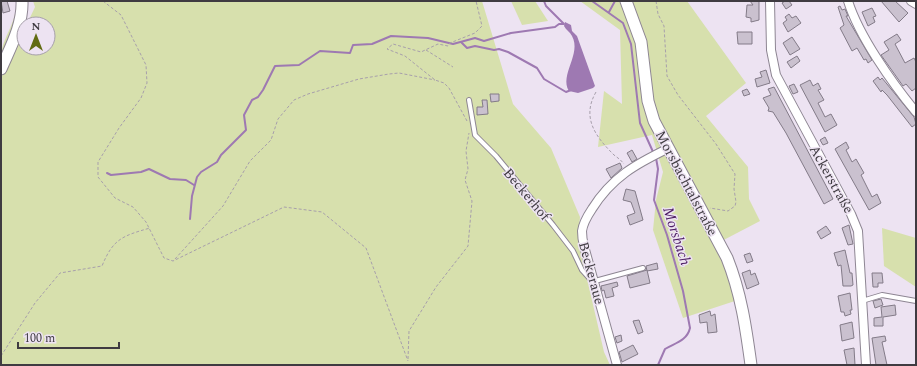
<svg xmlns="http://www.w3.org/2000/svg" width="917" height="366" viewBox="0 0 917 366" font-family="Spectral,serif">
<rect width="100%" height="100%" fill="#ede3f2"/>
<g fill="#d7e0ad">
<path d="M16 1H20L18 16 1 58C1 38 18 22 16 1Z"/>
<path d="M33 1H482L513 104 551 148 580 217 578 240 604 352 610 365H1V78L24 30V48H48V24H27L35 7Z"/>
<path d="M511 1H535L548 21 522 25Z"/>
<path d="M580 1H687L746 83 706 116 748 167 749 199 760 221 716 244 738 300 683 318 653 230 656 200 663 172 652 135 598 147 604 91 622 104 620 30Z"/>
<path d="M882 228 916 238V287L884 266Z"/>
</g>
<path fill="#9e79b2" d="M565 22 571 25 572 31 577 36 595 86 593 88 578 93 569 91C559 75 582 54 572 36 570 32 566 30 564 26Z"/>
<g fill="none" stroke-linecap="round" stroke-linejoin="round">
<g stroke="#9e79b2" stroke-width="2">
<path d="M592 1 623 23 631 44 640 123 654 154"/>
<path d="M609 12 615 1"/>
<path d="M461 42 467 48 475 46 494 50 499 49 508 52 537 68 544 79 566 92 571 90"/>
<path d="M656 158 658 169 654 200 667 235 683 291 690 328C687 341 675 343 665 349L658 365"/>
<path d="M107 173 111 175 141 172 149 169 170 179 186 180 194 185"/>
<path d="M190 219 192 196 197 177 201 172 217 162 221 155 246 130 244 115 252 100 258 97 263 90 275 66 299 65 320 51 350 53 353 45 372 44 391 36 428 38 453 44 475 38 484 41 511 33 555 27 559 24H564L546 6 544 1"/>
</g>
</g>
<g fill="#cac1cf" stroke="#837b88">
<path d="M1 1H7L10 11 3 13Z"/>
<path d="M750 1H759V20L751 22V18L746 17 747 5H753Z"/>
<path d="M785 1H789L792 5 786 9 782 3Z"/>
<path d="M881 1H895L908 13 899 22Z"/>
<path d="M840 6 842 10 845 9 848 16H846L872 60 868 63 866 59 864 60 857 48 852 51 840 28 844 25 838 7Z"/>
<path d="M872 8 876 16 873 17 875 22 868 26 862 12Z"/>
<path d="M789 14 792 18 796 16 801 23 788 32 783 23 787 20 785 17Z"/>
<path d="M737 32H752V44H738Z"/>
<path d="M897 34 901 40 895 44 905 63 914 58 916 62V88L912 91 906 84 903 86 881 55 889 50 884 42Z"/>
<path d="M792 37 800 49 790 55 783 43Z"/>
<path d="M797 56 800 61 791 68 787 62Z"/>
<path d="M766 70 770 83 757 87 755 79 762 77 760 72Z"/>
<path d="M878 77 880 80 882 78 914 117 916 124 912 127 887 95 882 90 881 92 873 81Z"/>
<path d="M810 80 813 86 818 83 821 89 818 90 824 100 818 103 825 117 831 114 837 125 825 132 800 85Z"/>
<path d="M794 84 798 92 793 94 789 86Z"/>
<path d="M774 87 833 199 824 204 786 133 773 112 768 111 769 108 763 98 771 95 768 89Z"/>
<path d="M747 89 750 94 744 96 742 91Z"/>
<path d="M490 94H499V101L491 102Z"/>
<path d="M482 100H487L488 114 477 115V107H483Z"/>
<path d="M825 137 828 143 823 145 820 140Z"/>
<path d="M846 142 849 148 846 150 852 162 856 159 864 173 861 175 872 197 877 194 881 203 869 210 835 149Z"/>
<path d="M632 150 637 159 632 162 627 153Z"/>
<path d="M620 163 622 168 611 178 606 169Z"/>
<path d="M626 189 635 191 643 220 630 225 627 216 635 213 631 202 623 200Z"/>
<path d="M849 225 853 244 848 245 842 228Z"/>
<path d="M826 226 831 233 821 239 817 232Z"/>
<path d="M845 250 850 273H852L853 285 851 286H843L841 265 838 266 834 253Z"/>
<path d="M750 253 753 261 747 263 744 255Z"/>
<path d="M657 263 658 269 647 271 646 266Z"/>
<path d="M647 270 650 283 630 288 627 276Z"/>
<path d="M750 270 751 275 755 273 759 284 747 289 742 273Z"/>
<path d="M872 273H882L883 283H878V287H873Z"/>
<path d="M617 282 618 286 612 288 614 296 606 298 604 290 602 291 601 286Z"/>
<path d="M850 293 852 310H850L851 314 845 316 844 312H841L838 296Z"/>
<path d="M881 299 883 305 875 308 873 301Z"/>
<path d="M895 305 896 315 883 317V326H874V318L882 317 881 307Z"/>
<path d="M710 311 711 316 715 314 717 332 708 333 707 322 700 323 699 315Z"/>
<path d="M639 320 643 332 638 334 633 321Z"/>
<path d="M852 322 854 338 842 341 840 325Z"/>
<path d="M621 335 622 341 617 343 615 337Z"/>
<path d="M885 336 886 341 882 342 887 365H876L872 338Z"/>
<path d="M633 345 638 354 622 362 619 352Z"/>
<path d="M854 348 855 365H847L844 350Z"/>
</g>
<g fill="none" stroke-linecap="round" stroke-linejoin="round">
<g stroke="#8e8693" stroke-width="6">
<g id="lane">
<path d="M469 100 475 135 496 156 553 225 573 251 582 270 591 280"/>
<path d="M595 281 643 268"/>
<path d="M862 301 882 295 916 301"/>
</g>
</g>
<g stroke="#8e8693" stroke-width="10">
<g id="street">
<path d="M770 1 771 50 776 75 851 214 858 231 866 365"/>
<path d="M848 1C859 36 892 83 916 112"/>
<path d="M911 1 916 4"/>
<path d="M617 365 584 246C583 242 582 236 582 231 583 223 588 215 592 209 612 177 636 164 669 148"/>
</g>
</g>
<g stroke="#8e8693" stroke-width="13">
<g id="secondary">
<path d="M626 1 641 42 648 101 654 121 727 258C741 293 746 328 751 365"/>
<path d="M1 69C10 48 23 25 22 1"/>
</g>
</g>
<g stroke="#a79fab" stroke-width="1" stroke-dasharray="3 2" stroke-linecap="butt">
<path d="M103 1 121 15 146 65 147 83 141 98 119 128 98 162V177L115 198 133 207 146 222 164 258 173 261 284 207 322 212 366 248 408 361"/>
<path d="M656 1 658 14 664 26 667 76 678 95 716 144 735 174 734 189 736 202 735 206 728 211 710 208"/>
<path d="M426 50 453 67"/>
<path d="M596 92C581 118 596 137 614 155 618 158 621 160 624 164"/>
<path d="M467 121 449 88 444 83 435 80 405 56 387 49 393 44 421 52 438 44 448 46 450 43 475 33 482 26 476 1"/>
<path d="M175 259 223 206 250 161 271 140 278 119 294 100 308 94 359 79 389 74 399 73 435 80"/>
<path d="M1 356 35 303 60 273 102 266C113 239 122 236 150 228"/>
<path d="M408 359 409 331 436 287 468 246 472 201 465 180 468 169 466 151 469 133"/>
</g>
<use href="#lane" stroke="#fff" stroke-width="4"/>
<use href="#street" stroke="#fff" stroke-width="8"/>
<use href="#secondary" stroke="#fff" stroke-width="11"/>
</g>
<g text-anchor="middle" stroke-width="3" stroke-linejoin="round" paint-order="stroke">
<g font-size="14" fill="#3f3b41" stroke="#ede3f2">
<text transform="translate(832 179) rotate(61)" y="5">Ackerstraße</text>
<text transform="translate(687 183) rotate(62)" y="5">Morsbachtalstraße</text>
<text transform="translate(527 194) rotate(50)" y="5">Beckerhof</text>
<text transform="translate(592 273) rotate(75)" y="5">Beckeraue</text>
</g>
<g font-size="15" font-style="italic" fill="#4f2066" stroke="#ede3f2">
<text transform="translate(677 236) rotate(72)" y="5">Morsbach</text>
</g>
</g>
<rect width="917" height="366" fill="none" stroke="#3f3b41" stroke-width="4"/>
<g transform="translate(36 36)"><circle r="19" fill="#ede3f2" stroke="#a7a0ab"/>
<path d="M0-3L7 15L0 10L-7 15Z" fill="#626c13"/>
<text y="-6" font-size="11" font-weight="bold" text-anchor="middle" fill="#3f3b41">N</text>
</g>
<path d="M18 342v6h101v-6" fill="none" stroke="#3f3b41" stroke-width="2"/>
<text x="24" y="342" font-size="12" fill="#3f3b41" stroke="#ede3f2" stroke-width="3" paint-order="stroke">100 m</text>
</svg>
